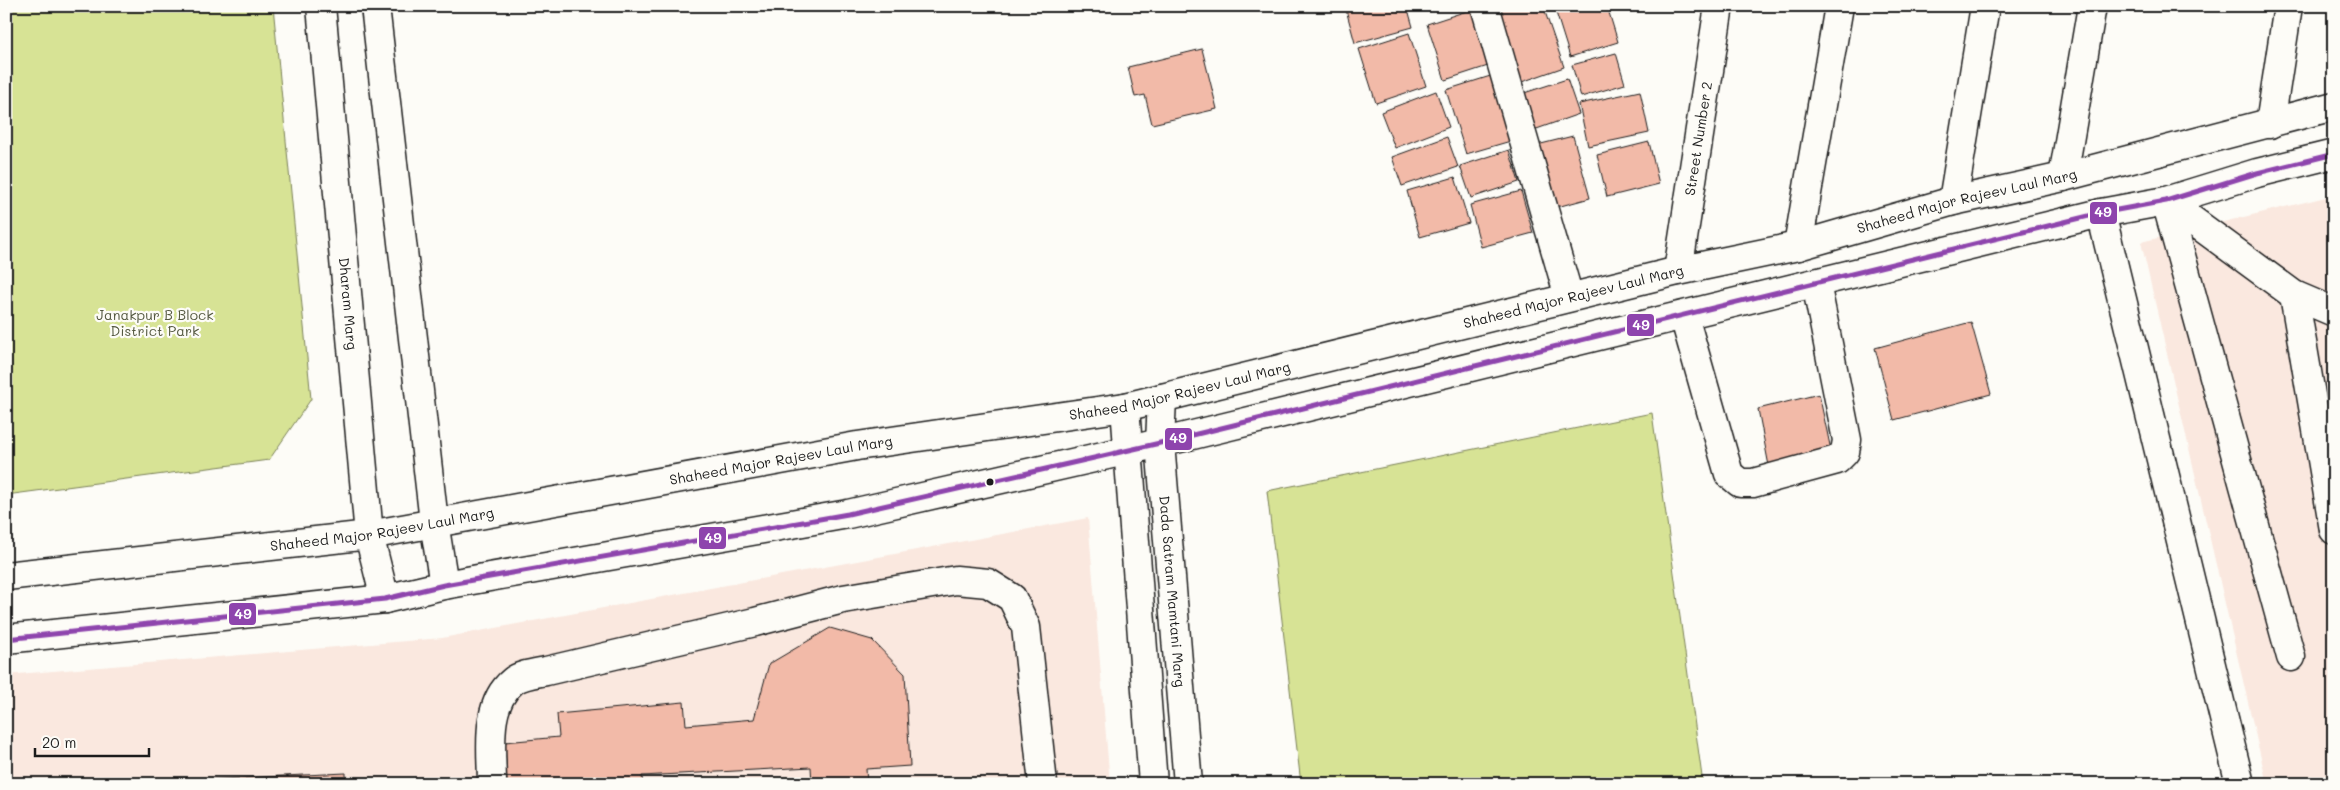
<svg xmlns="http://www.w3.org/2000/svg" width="2340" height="790" viewBox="0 0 2340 790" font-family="Mali,sans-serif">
<rect width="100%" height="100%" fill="#fdfcf7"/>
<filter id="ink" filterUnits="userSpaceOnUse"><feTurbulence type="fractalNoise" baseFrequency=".02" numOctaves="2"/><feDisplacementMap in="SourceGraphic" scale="10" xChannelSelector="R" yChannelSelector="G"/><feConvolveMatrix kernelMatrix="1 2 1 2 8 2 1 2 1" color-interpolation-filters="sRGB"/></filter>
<g filter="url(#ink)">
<g fill="#fae8df">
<path d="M2334 195V784H2267L2141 242Z"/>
<path d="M1088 518 1110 784H6V675L442 638Z"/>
</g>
<g fill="#d7e395" stroke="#7a8058">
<path d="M6 6H273L311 399 269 460 6 495Z"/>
<path d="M1652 413 1703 784H1301L1267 491Z"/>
</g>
<g fill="#f2baa8" stroke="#1c1c1c">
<path d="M1345 6H1407L1413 27 1355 43Z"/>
<path d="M1489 6H1543L1564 67 1516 84Z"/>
<path d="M1554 6H1607L1618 42 1570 57Z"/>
<path d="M1473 9 1491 65 1445 80 1427 24Z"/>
<path d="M1409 33 1426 86 1376 103 1359 49Z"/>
<path d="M1202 49 1217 109 1152 124 1145 95 1135 97 1128 67Z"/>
<path d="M1616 53 1625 84 1581 97 1572 65Z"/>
<path d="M1500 73 1521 138 1466 154 1446 90Z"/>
<path d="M1567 79 1579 114 1531 131 1518 95Z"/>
<path d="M1436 91 1449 127 1395 148 1381 112Z"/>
<path d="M1640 91 1649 133 1588 146 1579 104Z"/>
<path d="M1573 136 1590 198 1546 210 1529 147Z"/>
<path d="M1447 137 1458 167 1402 186 1392 157Z"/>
<path d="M1649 142 1659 184 1607 197 1597 155Z"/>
<path d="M1509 150 1519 182 1471 198 1460 166Z"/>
<path d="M1455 177 1469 223 1420 237 1407 191Z"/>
<path d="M1521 191 1533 233 1481 247 1470 205Z"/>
<path d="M1971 322 1991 394 1894 420 1875 348Z"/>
<path d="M1819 394 1831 450 1769 466 1758 409Z"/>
<path d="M830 628 872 640 905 674 910 766 866 769 867 784H812L811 767 642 776 643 784H507L505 742 559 737 557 714 684 702 686 725 754 719 769 664Z"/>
<path d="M346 773V784H119Z"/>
</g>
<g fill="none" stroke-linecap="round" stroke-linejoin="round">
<g stroke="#1c1c1c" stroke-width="31">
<g id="minor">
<path id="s1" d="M321 6 369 535 385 599"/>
<path d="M375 6 434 522 444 585"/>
<path d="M1485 6 1569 297"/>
<path d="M2270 124 2288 6"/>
<path d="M2063 177 2092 6"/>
<path d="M1953 201 1985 6"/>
<path d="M2101 213 2240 784"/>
<path d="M1798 246 1839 6"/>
<path id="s2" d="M1678 271 1719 6"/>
<path d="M2294 295 2334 530"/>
<path d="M1684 316 1729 474 1740 483H1753L1837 460 1845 452 1847 440 1816 283"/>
<path id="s3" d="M1162 398 1160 443 1188 784"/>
<path d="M1125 407 1153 784"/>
<path id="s4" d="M6 576 369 535 857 446 1125 407 1678 271 1798 246 1953 201 2063 177 2334 106"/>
<path d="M6 639 385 599 444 585 848 514 1160 443 2101 213 2166 201 2257 173 2334 154"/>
<path d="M2291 657 2166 201 2294 295 2334 312"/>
<path d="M492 784C492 751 484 705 513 681 520 675 536 673 546 671L755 622 843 599 956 580 988 583 1012 598 1026 627 1043 784"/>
</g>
</g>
<use href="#minor" stroke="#fdfcf7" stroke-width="28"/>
<g stroke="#fdfcf7" stroke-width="9">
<path id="bus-1" d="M6 639 385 599 444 585 848 514 1160 443 2101 213 2166 201 2257 173 2334 154"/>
</g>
<use href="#bus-1" stroke="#8e44ad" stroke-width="5"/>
</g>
</g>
<circle fill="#1c1c1c" stroke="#fdfcf7" stroke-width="2" cx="990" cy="482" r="4.5"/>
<g text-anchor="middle" stroke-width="4.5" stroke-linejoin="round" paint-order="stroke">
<g font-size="14" fill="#1c1c1c" stroke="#fdfcf7">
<text dy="5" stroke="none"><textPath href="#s2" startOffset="134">Street Number 2</textPath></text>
<text dy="5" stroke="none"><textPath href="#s4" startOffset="1999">Shaheed Major Rajeev Laul Marg</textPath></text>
<text dy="5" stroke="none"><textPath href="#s4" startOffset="1594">Shaheed Major Rajeev Laul Marg</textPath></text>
<text dy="5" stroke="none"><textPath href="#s1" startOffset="299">Dharam Marg</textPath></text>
<text dy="5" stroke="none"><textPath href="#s4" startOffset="1189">Shaheed Major Rajeev Laul Marg</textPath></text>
<text dy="5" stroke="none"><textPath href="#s4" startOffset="784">Shaheed Major Rajeev Laul Marg</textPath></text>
<text dy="5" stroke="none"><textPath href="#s4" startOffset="379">Shaheed Major Rajeev Laul Marg</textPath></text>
<text dy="5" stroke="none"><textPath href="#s3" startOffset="194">Dada Satram Mamtani Marg</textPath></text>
</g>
<g font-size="14" fill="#545840" stroke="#fdfcf7">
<text x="155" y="320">Janakpur B Block<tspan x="155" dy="16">District Park</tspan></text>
</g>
</g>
<g stroke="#fdfcf7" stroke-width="2">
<rect x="2089" y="201" width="29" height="24" rx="5" fill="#8e44ad"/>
<rect x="1626" y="313" width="29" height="24" rx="5" fill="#8e44ad"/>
<rect x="1164" y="427" width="29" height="24" rx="5" fill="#8e44ad"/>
<rect x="698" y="526" width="29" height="24" rx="5" fill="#8e44ad"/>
<rect x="228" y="602" width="29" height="24" rx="5" fill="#8e44ad"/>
</g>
<g font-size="14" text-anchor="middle" font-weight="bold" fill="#fff">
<text x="2103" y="217">49</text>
<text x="1641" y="330">49</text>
<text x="1178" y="443">49</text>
<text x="713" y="543">49</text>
<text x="243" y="619">49</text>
</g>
<rect width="2340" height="790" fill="none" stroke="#fdfcf7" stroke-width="25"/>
<rect x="12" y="12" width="2315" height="765" fill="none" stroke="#1c1c1c" stroke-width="2" filter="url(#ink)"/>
<path d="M35 748v8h114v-8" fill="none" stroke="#1c1c1c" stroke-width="2.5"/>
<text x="42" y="748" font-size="15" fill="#1c1c1c" stroke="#fdfcf7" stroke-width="4" paint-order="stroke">20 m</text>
</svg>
